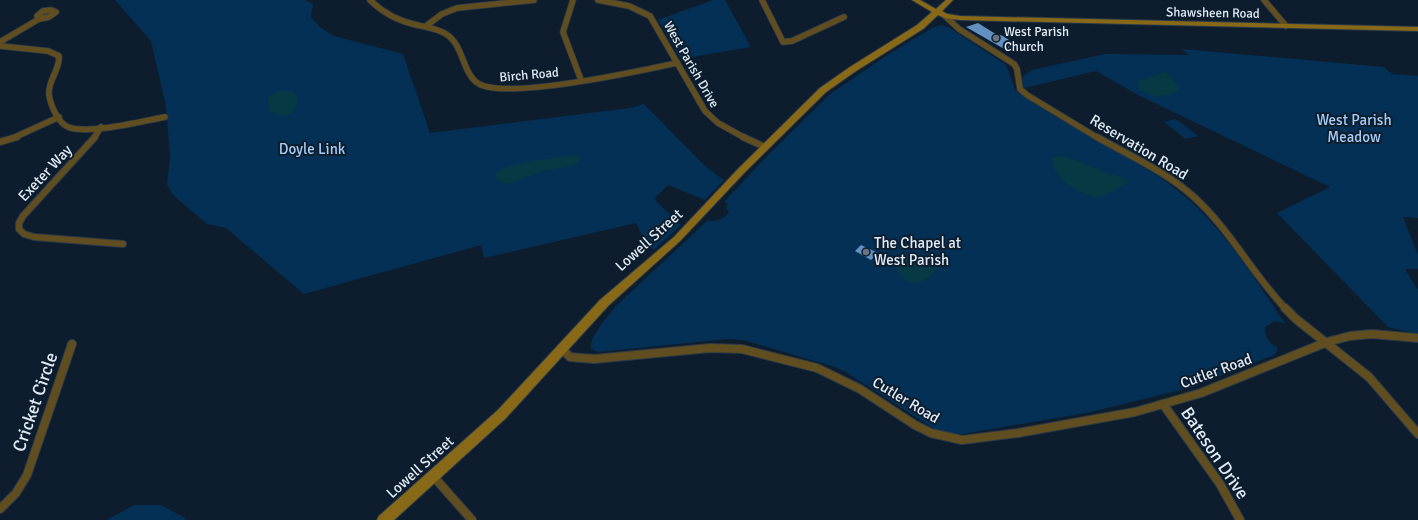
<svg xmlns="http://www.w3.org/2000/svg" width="1418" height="520" viewBox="0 0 1418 520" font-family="Signika,sans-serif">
<rect width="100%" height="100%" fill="#0d1d2d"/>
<g fill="#043055">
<path d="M115 0H305L313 4 311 17 320 27 334 36 403 54 430 133 630 108 644 104 705 166 724 180 705 200 668 185 654 199 681 225 654 250 646 243 636 223 484 258 481 245 304 294 226 228 207 224 173 195 167 185 170 158 166 106 151 41Z"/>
<path d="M713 0H725L751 47 686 58H680L658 20Z"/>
<path d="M940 25 948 27 1005 64C1011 73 1010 83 1017 92 1039 106 1061 120 1084 133 1121 154 1158 172 1189 200 1226 233 1258 283 1285 324L1275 321 1265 327C1264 335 1269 344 1277 347V351L1274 355 1193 387 1091 412 963 434H951L936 430 847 373 835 367 743 340 728 339 598 352 591 349C588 338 609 315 616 306L708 220C716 223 724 218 729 213L726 208 728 204 724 202 768 155 830 94 889 54 932 28Z"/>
<path d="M1182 49 1384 67 1392 74 1418 76V218L1403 217 1418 255V269H1405L1418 290V334L1388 327 1277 213 1330 187 1140 96 1096 71 1024 88 1022 85V77L1032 70 1105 54 1189 55Z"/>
<path d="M1176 119 1198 136 1186 139 1164 122Z"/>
<path d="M134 505H161L185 518V520H107Z"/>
</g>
<g fill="#063944">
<path d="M1165 72 1172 76 1171 78 1178 84 1179 90C1165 98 1152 99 1139 89L1137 81Z"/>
<path d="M285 91 293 92 298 96C299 115 285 120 269 111L268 97 276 92Z"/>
<path d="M580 155V159L575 165 543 171 509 184 500 182 495 176 496 172C524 159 550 159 580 155Z"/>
<path d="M1057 156C1076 157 1089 166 1106 173 1114 176 1124 175 1128 183L1100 198C1082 195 1051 181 1053 158Z"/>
<path d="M909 258 935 263 937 268C926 287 902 288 896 266L900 259Z"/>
</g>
<g fill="#6190c1">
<path d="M978 23 994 33 1003 36 1018 46 1006 50 966 27Z"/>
<path d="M861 245 878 253 871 260 855 251Z"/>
</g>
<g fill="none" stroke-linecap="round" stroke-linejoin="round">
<g stroke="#2b3a49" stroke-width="7">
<g id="minor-far2">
<path d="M370 0C384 14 398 21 417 25 427 27 438 29 446 34 464 45 462 74 479 84 509 100 640 71 677 63"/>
<path d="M573 0 563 32 581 80"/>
<path d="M598 0 629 6 650 16 705 111 718 123 745 138"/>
<path d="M762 0 783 42 792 41 844 17"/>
<path d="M1264 0 1286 26"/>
<path d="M51 10 56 12 49 17 39 19 37 16 43 11Z"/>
<path d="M945 16 959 29 1014 64 1017 69 1020 89 1027 95 1098 138"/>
<path d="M426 26 442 14 457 8 534 0"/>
<path d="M0 42 39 19"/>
<path d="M0 46 48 51 59 56C60 70 48 80 49 94 50 104 58 123 68 127 89 135 142 121 165 117"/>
<path d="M13 138 59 117"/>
<path d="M94 138 101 127"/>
</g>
</g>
<g stroke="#2b3a49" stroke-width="8">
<g id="minor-far1">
<path d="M95 137 23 216 19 223V229L24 234 34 237 123 244"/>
<path d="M743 137 765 147"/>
<path d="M1097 137C1130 156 1167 172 1195 198 1231 231 1253 275 1286 309"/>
<path d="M0 142 17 137"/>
</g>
</g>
<g stroke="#2b3a49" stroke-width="10">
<g id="minor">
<path d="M1285 308 1296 319 1369 377 1418 434"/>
<path d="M562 349 570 357 594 359 710 348 742 349 817 368 860 389 915 425 931 433 962 440 1018 433 1135 412 1201 393 1327 342 1350 336 1372 334 1418 338"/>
<path d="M1163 404 1220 484 1240 520"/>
<path d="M434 477 472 520"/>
<path d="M0 509 16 493 27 475 72 344"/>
</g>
</g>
<g stroke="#2b3a49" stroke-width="2">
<path id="secondary" d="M912 0H920L936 9 946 0H953L942 11 947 14 960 16 1418 27V31L960 20 945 18 938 15 923 29 856 71 826 92 745 172 680 241 608 306 506 418 394 520H377L379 516 498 410 600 300 674 237 739 168 820 88 850 67 917 25 932 12Z"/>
</g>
<use href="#minor-far2" stroke="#604e20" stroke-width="5.5"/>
<use href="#minor-far1" stroke="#604e20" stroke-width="6"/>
<use href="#minor" stroke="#604e20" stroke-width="8"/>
<use href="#secondary" fill="#876917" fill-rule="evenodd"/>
</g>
<g fill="#6b7280" stroke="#0d1d2d" stroke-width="1.5">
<circle cx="996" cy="38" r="4"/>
<circle cx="866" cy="252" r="4"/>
</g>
<g text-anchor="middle" stroke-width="4" stroke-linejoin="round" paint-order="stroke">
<g font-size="13" fill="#e0ebf6" stroke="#0d1d2d">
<text transform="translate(1213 12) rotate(1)" y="5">Shawsheen Road</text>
<text transform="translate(692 64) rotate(60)" y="5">West Parish Drive</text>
<text transform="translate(529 74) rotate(-5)" y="5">Birch Road</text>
</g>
<g font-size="13" fill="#e0ebf6" stroke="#0d1d2d" text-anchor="start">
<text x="1004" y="36">West Parish<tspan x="1004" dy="15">Church</tspan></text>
</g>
<g font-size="15" fill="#a5ccf5" stroke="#0d1d2d">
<text x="1354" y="125">West Parish<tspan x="1354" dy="17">Meadow</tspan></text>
<text x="312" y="154">Doyle Link</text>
</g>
<g font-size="15" fill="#e0ebf6" stroke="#0d1d2d">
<text transform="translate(1139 147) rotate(31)" y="5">Reservation Road</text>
<text transform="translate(45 173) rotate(-47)" y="5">Exeter Way</text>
<text transform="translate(649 240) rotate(-42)" y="5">Lowell Street</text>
<text transform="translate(1216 371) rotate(-20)" y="5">Cutler Road</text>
<text transform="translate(906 400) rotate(31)" y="5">Cutler Road</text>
<text transform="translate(420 467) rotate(-42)" y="5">Lowell Street</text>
</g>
<g font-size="15" fill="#e0ebf6" stroke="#0d1d2d" text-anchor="start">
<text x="874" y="248">The Chapel at<tspan x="874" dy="17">West Parish</tspan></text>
</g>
<g font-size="18" fill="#e0ebf6" stroke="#0d1d2d">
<text transform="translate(35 402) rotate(-71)" y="6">Cricket Circle</text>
<text transform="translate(1215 453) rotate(56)" y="6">Bateson Drive</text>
</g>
</g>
</svg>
